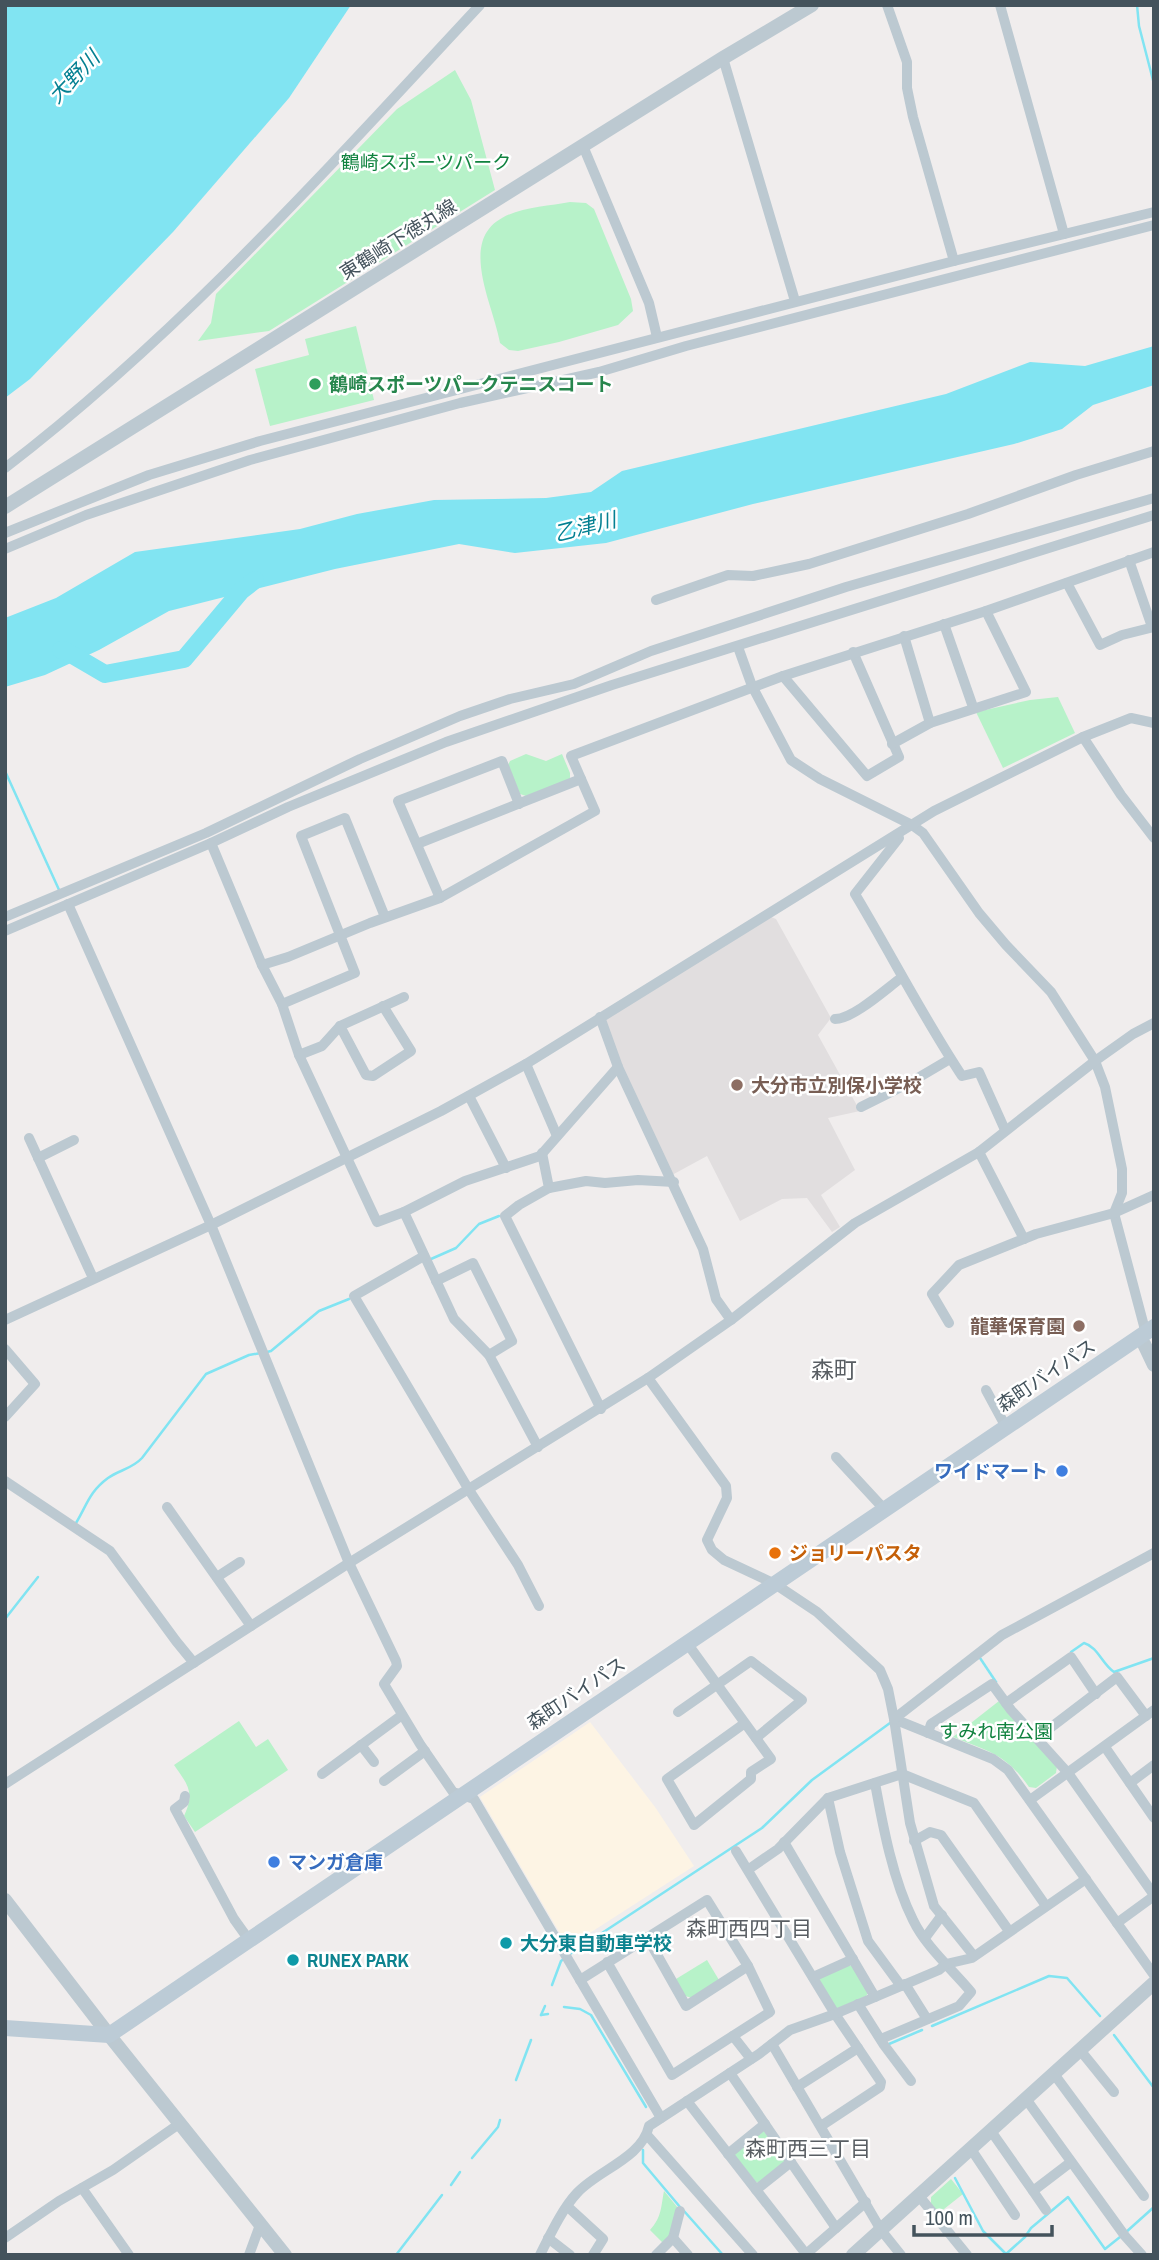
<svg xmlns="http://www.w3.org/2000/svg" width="1159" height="2260" viewBox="0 0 1159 2260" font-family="'Archivo Narrow','Noto Sans JP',sans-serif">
<rect width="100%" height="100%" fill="#f0eded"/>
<path fill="#fdf4e4" d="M590 1722 655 1807 694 1866 568 1947 480 1797Z"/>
<path fill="#e1dedf" d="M771 917 776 919 831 1018 818 1035 860 1111 828 1118 855 1170 821 1195 840 1227 832 1232 807 1198 782 1199 740 1221 707 1156 672 1175 617 1058 605 1023 607 1018Z"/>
<g fill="#b7f2c9">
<path d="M455 70 471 100 495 190 269 331 198 341 211 323 216 294 397 109Z"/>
<path d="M570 202 586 203 594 209 631 299 633 311 618 325 559 342 518 351 509 350 500 343C494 306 458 242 502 218 521 207 549 206 570 202Z"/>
<path d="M356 326 374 400 270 426 255 369 309 355 305 339Z"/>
<path d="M1058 697 1075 733 1003 768 976 712 1030 700Z"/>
<path d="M526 754 546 761 562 754 570 773V779L526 796 520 794 508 765 510 761Z"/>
<path d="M999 1701 1057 1766 1056 1773 1036 1788 1029 1787C1006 1754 988 1751 953 1737Z"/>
<path d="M239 1721 256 1747 268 1739 288 1770 195 1832 184 1816C195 1792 188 1785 174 1765Z"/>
<path d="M707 1960 719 1980 692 1998 685 1996 676 1979Z"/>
<path d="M847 1965 852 1966 868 1993 866 1996 836 2009 819 1980 821 1976Z"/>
<path d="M762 2131H764L784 2160V2163L759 2183 756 2182 735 2156V2152Z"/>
<path d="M951 2179 963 2194 939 2213 931 2204V2197Z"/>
<path d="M664 2191 678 2208 671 2235 663 2243 650 2230C662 2217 661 2206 664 2191Z"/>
</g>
<g fill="#81e4f2">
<path d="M5 5H351L289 98 173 232 30 379 5 398Z"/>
<path d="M1154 346V385L1093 405 1062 429 1014 444 753 504 606 543 515 553 459 544 335 569 169 611 99 650 45 675 5 687V618L56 598 135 552 300 529 357 514 434 500 546 498 591 492 622 471 946 394 1030 362 1085 366Z"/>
</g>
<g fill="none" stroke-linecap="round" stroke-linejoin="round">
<g stroke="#81e4f2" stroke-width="2.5">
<path d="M1137 5 1139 26 1154 84"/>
<path d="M5 771 60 892"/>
<path d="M431 1259 456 1248 479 1224 499 1216"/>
<path d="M267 1352 271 1351 319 1311 349 1299"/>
<path d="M76 1523C87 1505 89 1492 108 1478 119 1470 132 1469 142 1458L206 1374 249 1355 261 1353"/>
<path d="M5 1619 38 1577"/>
<path d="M1071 1652 1084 1643C1098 1647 1102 1664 1114 1672L1154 1658"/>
<path d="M980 1658 996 1682"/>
<path d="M570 1954 762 1828 812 1780 890 1723"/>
<path d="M552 1985 561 1961 565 1958"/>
<path d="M564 2007 580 2009 591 2015 646 2107"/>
<path d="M541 2015 545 2006"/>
<path d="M541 2015 548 2014"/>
<path d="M932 2026 1049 1976 1067 1978 1100 2016"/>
<path d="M1114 2035 1154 2088"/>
<path d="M889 2044 922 2030"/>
<path d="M516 2080 531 2040"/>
<path d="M643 2150V2163L680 2207"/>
<path d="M472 2158 498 2127 500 2120"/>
<path d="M955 2178 983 2231 1006 2254 1025 2237 1031 2228 1068 2197 1105 2249 1120 2237"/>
<path d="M451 2185 460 2172"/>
<path d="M684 2211 723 2255"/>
<path d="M1125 2233 1154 2207"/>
<path d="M396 2255 442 2195"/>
</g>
<path stroke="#81e4f2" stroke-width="18" d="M61 650H64L105 674 184 659 241 591 255 580"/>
<g stroke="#bcc9d1" stroke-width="10">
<path d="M887 5 907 62V88L913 117 954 261"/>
<path d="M1000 5 1064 234"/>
<path d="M723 58 795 301"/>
<path d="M583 146 649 303 657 337"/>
<path d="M5 468C181 333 329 167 480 5"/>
<path d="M5 533 149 475 260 441 954 261 1154 212"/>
<path d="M5 549 86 515 250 460 460 403 599 372 686 346 1154 225"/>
<path d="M1129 560 1152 627"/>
<path d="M1067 583 1100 645 1122 635 1154 627"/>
<path d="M656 600 728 575 753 576 809 564 968 514 1076 475 1154 451"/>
<path d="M944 624 973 707"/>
<path d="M904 636 930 723"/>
<path d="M738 647 752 686 791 760 820 779 912 825 923 833 979 913 1006 945 1051 992 1095 1061 1105 1087 1122 1169V1193L1114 1213 1144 1326V1337"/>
<path d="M783 676 867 776 899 757 853 652"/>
<path d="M1083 737 1121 795 1154 838"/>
<path d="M892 744 930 723 1026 692 986 611"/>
<path d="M899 838 855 894C891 954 923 1017 962 1076L979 1072 1005 1130"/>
<path d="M211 843 262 965 282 1004 299 1055 377 1222 404 1212 454 1319 489 1355 538 1447"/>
<path d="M417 844 581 779"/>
<path d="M440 898 398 801 502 761 519 804"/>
<path d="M68 904 211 1225 349 1563 396 1661 397 1666 384 1684 420 1744 453 1792 474 1799 661 2118"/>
<path d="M5 917 206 833 360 759 460 716 510 699 574 684 651 651 846 587 1154 498"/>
<path d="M5 931 211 843 288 807 446 742 612 685 1154 515"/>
<path d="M262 965 288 957 370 923 440 898 595 811 571 756 783 676 986 611 1154 552"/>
<path d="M282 1004 355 973 301 836 345 818 385 917"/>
<path d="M600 1017 618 1067 703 1249 716 1299 731 1320"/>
<path d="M835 1019C853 1019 886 989 901 978"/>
<path d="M340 1026 366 1075 373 1076 411 1051 383 1006"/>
<path d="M299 1055 322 1046 340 1026 404 997"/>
<path d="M526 1064 557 1136"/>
<path d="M469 1096 506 1168"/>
<path d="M861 1107 911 1082 950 1059"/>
<path d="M29 1138 93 1278"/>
<path d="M979 1152 1024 1239"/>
<path d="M542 1153 549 1188 519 1205 505 1216 601 1409"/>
<path d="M38 1158 74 1140"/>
<path d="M549 1188 586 1181 605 1183 638 1180 674 1182"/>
<path d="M404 1212 465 1181 540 1156 618 1067"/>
<path d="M424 1256 354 1296 469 1490 518 1565 539 1606"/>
<path d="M436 1281 473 1263 512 1341 489 1355"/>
<path d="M5 1320 211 1225 441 1111 526 1064 934 811 1083 737 1131 718 1154 723"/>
<path d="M949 1323 932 1294 959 1265 1036 1234 1114 1213 1154 1195"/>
<path d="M5 1349 35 1384 5 1417"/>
<path d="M648 1378 726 1486 727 1498 707 1540 712 1550 724 1560 775 1584 817 1612 880 1670 888 1689 894 1719 910 1823 934 1906 974 1956"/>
<path d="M986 1390 1006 1427"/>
<path d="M836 1457 885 1510"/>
<path d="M5 1481 110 1551 176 1641 194 1663"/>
<path d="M167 1507 251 1626"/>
<path d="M217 1577 240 1562"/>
<path d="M687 1643C715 1682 743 1720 771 1759L751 1772V1779L694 1825 667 1779 745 1723"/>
<path d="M1006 1703 1071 1657 1096 1694"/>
<path d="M678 1712 751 1661 802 1700 756 1738"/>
<path d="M894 1719 993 1759 1008 1770 1154 1975"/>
<path d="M894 1719 1002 1635 1154 1553"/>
<path d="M928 1733 931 1724 992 1684 1011 1710 1068 1773 1154 1895"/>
<path d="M1037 1738 1117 1677 1146 1716"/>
<path d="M361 1745 374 1762"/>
<path d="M1105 1747 1154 1818"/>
<path d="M322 1774 402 1715"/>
<path d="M384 1781 425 1751"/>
<path d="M875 1783C883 1827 893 1880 913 1920 926 1947 952 1969 971 1992L959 2006 881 2039"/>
<path d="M1130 1783 1154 1765"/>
<path d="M5 1784 349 1563 648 1378 731 1320 855 1223 979 1152 1095 1061 1133 1034 1154 1023"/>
<path d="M185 1796 184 1802 175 1809 234 1919 249 1940"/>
<path d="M828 1798 840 1852 868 1941 901 1986"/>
<path d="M1030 1800 1154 1710"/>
<path d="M914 1841 930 1832 941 1835 1009 1931"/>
<path d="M784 1842 875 1997"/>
<path d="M736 1851 835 2014 881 2082 880 2087 821 2126"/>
<path d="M749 1869 778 1849 828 1798 902 1774 974 1803 1046 1906"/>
<path d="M1117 1923 1154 1896"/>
<path d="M647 1937 686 2006 748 1966"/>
<path d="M925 1938 942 1915"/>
<path d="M813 1977 853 1959"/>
<path d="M580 1980 707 1900 748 1966 770 2012 672 2075 607 1962"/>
<path d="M905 1984 927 2019"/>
<path d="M858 2004 884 2045 911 2081"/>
<path d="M733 2036 751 2059"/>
<path d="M772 2044 881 2230 901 2255"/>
<path d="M1080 2050 1114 2092"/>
<path d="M730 2073 836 2228"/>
<path d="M1054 2074 1144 2196"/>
<path d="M797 2087 858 2048"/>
<path d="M1026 2099 1125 2236 1142 2255"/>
<path d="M687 2101 806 2254"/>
<path d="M991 2131 1033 2191 1071 2162"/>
<path d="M647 2135 753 2255"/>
<path d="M971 2149 1015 2215"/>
<path d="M728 2154 765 2124"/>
<path d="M82 2188 129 2255"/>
<path d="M756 2190 791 2162"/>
<path d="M1033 2191 1046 2210"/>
<path d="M919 2196 967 2255"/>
<path d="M568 2207 603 2239 593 2255"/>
<path d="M5 2238 59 2201 113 2170 179 2124"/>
<path d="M548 2238 570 2255"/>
<path d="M673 2238 680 2211"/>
<path d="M249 2255 260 2225"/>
<path d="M540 2255C550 2235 562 2209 577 2193 598 2170 642 2158 649 2126L759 2054 790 2030 835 2014 939 1970 946 1964 972 1958 1086 1879"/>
<path d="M656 2255 673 2238 688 2255"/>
<path d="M805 2255 866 2202"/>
</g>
<g stroke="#bcc9d1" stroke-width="14">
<path d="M5 507 723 58 812 5"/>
<path d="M1144 1344 1154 1365"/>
<path d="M5 1900 109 2035 285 2255"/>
<path d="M853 2255 1154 1983"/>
</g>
<path stroke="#bccbd6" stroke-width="16" d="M5 2028 109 2035 1154 1327"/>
</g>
<circle fill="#2e9e5b" stroke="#fff" stroke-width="2.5" cx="315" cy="384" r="7"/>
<g fill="#8d6e63" stroke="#fff" stroke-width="2.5">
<circle cx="737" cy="1085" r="7"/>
<circle cx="1079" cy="1326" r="7"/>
</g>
<g fill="#3f7fe0" stroke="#fff" stroke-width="2.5">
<circle cx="1062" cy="1471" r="7"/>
<circle cx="274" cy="1862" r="7"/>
</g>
<circle fill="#e8710a" stroke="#fff" stroke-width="2.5" cx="775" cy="1553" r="7"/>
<g fill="#0f9aa8" stroke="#fff" stroke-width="2.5">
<circle cx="506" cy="1943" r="7"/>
<circle cx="293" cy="1960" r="7"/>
</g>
<g text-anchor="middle" stroke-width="5" stroke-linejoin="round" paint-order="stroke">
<g font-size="19" fill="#10823f" stroke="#fff">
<text x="426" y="169">鶴崎スポーツパーク</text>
<text x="996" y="1738">すみれ南公園</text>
</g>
<g font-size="19" fill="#44535c" stroke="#fff">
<text transform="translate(398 239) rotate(-32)" y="7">東鶴崎下徳丸線</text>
<text transform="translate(1046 1375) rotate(-34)" y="7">森町バイパス</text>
<text transform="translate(576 1693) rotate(-34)" y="7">森町バイパス</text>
</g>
<g font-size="19" font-weight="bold" fill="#27864d" stroke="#fff" text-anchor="start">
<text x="329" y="391">鶴崎スポーツパークテニスコート</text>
</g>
<g font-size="19" font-weight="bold" fill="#785e54" stroke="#fff" text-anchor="start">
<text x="751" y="1092">大分市立別保小学校</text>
<text x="1065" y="1333" text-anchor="end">龍華保育園</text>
</g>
<g font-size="19" font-weight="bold" fill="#366cbe" stroke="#fff" text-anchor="end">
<text x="1048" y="1478">ワイドマート</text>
<text x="288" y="1869" text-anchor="start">マンガ倉庫</text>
</g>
<g font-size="19" font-weight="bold" fill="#c56008" stroke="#fff" text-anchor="start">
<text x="789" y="1560">ジョリーパスタ</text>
</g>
<g font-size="19" font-weight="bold" fill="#0d838f" stroke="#fff" text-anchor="start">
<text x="520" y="1950">大分東自動車学校</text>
<text x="307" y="1967">RUNEX PARK</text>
</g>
<g font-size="21" font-style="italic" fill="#048092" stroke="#fff">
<text transform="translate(74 77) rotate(-46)" y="7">大野川</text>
<text transform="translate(585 527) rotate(-14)" y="7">乙津川</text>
</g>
<g font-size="21" fill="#595e63" stroke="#fff">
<text x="749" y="1936">森町西四丁目</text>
<text x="808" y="2156">森町西三丁目</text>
</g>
<g font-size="23" fill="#595e63" stroke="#fff">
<text x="834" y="1378">森町</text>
</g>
</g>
<rect width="1159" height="2260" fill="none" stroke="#44535c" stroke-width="14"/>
<path d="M914 2225v10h138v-10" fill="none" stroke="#44535c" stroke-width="3.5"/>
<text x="925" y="2225" font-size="21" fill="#44535c" stroke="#ffffff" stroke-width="5" paint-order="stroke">100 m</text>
</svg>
